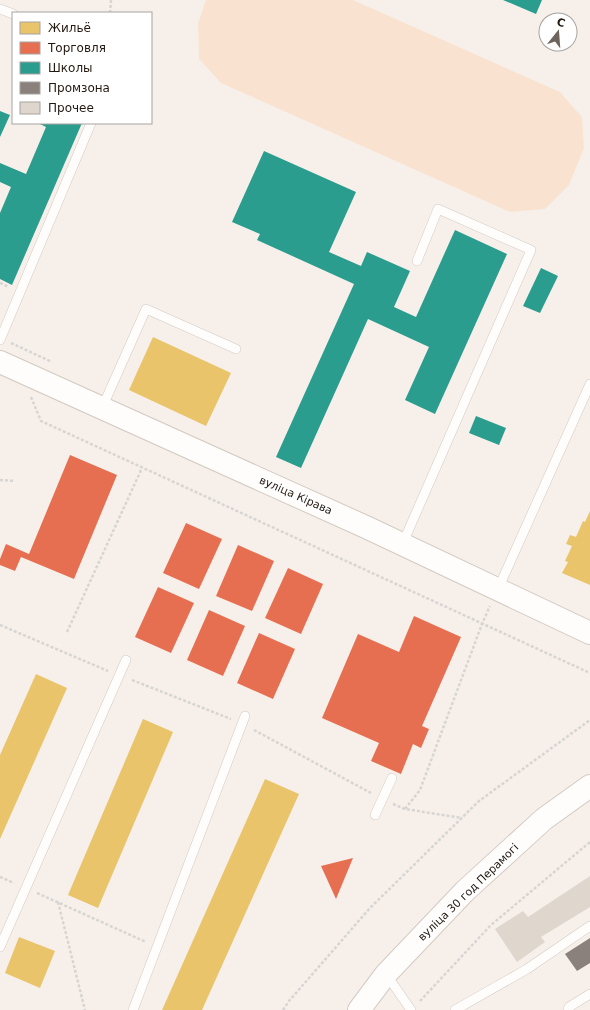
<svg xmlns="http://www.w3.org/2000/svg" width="590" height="1010" viewBox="0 0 590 1010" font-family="'DejaVu Sans',sans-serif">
<rect width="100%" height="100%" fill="#f7f0ea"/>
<path fill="#f9e3d0" d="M206 0H353L560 92 582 117 584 148 569 185 545 209 510 212 221 83 199 59 198 23Z"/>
<g fill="#e9c46a">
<path d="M153 337 231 373 206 426 129 390Z"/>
<path d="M590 511V585L562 573 568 562 565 561 572 546 566 544 570 535 576 537 583 521 585 522Z"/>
<path d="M36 674 67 688 0 839V755Z"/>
<path d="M143 719 173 732 98 908 68 895Z"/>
<path d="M265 779 299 794 202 1010H162Z"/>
<path d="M19 937 55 951 40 988 5 973Z"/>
</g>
<g fill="#e76f51">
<path d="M70 455 117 475 74 579 21 557 15 571 0 565V559L6 544 29 554Z"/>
<path d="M186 523 222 539 199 589 163 573Z"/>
<path d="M238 545 274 561 252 611 216 596Z"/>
<path d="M288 568 323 584 301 634 265 618Z"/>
<path d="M158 587 194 603 171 653 135 637Z"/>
<path d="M209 610 245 626 223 676 187 660Z"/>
<path d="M414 616 461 637 422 726 429 729 421 748 413 744 401 774 371 761 379 743 322 718 358 634 399 652Z"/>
<path d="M259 633 295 649 273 699 237 683Z"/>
<path d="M353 858 336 899 321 866Z"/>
</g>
<g fill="#2a9d8f">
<path d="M503 0H542L536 14Z"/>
<path d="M0 111 10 115 0 137Z"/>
<path d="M40 123H82L12 285 0 279V213L11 187 0 182V163L26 174 46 127 40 124Z"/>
<path d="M264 151 356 192 329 252 361 266 367 252 410 271 394 307 416 317 455 230 507 254 435 414 405 400 429 347 368 319 301 468 276 457 354 284 257 240 260 234 232 222Z"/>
<path d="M541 268 558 276 540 313 523 306Z"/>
<path d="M476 416 506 428 499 445 469 433Z"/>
</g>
<path fill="#8a817c" d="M590 938V963L577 971 565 954Z"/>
<path fill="#dfd6ce" d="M590 876V907L541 937 545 942 517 962 495 929 523 911 528 917Z"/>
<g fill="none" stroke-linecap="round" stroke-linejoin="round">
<g stroke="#d3cac2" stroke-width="10">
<g id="service">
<path d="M0 9 13 14"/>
<path d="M0 340 91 123"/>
<path d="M102 408 146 309 236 349"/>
<path d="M402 545 531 250 438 209 417 261"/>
<path d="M498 589 590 384"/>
<path d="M375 815 392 778"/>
<path d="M0 947 126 660"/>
<path d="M386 974 411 1010"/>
<path d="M133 1010 245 716"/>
<path d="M455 1010 527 969 590 926"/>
<path d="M568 1010 569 1007 590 994"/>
</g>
</g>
<g stroke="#d3cac2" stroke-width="24">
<g id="tertiary">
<path d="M0 362 368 528 590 633"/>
<path d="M359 1010 386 974 465 891 544 819 590 786"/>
</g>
</g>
<g stroke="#d7d5d3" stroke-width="2.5" stroke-dasharray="3 2" stroke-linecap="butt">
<path d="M110 13 111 0"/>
<path d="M0 283 9 287"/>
<path d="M11 343 52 362"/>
<path d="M31 397 41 421 590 673"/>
<path d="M0 480 15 481"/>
<path d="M0 625 108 671"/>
<path d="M67 632 142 468"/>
<path d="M132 680 231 719"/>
<path d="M254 730 371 793"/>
<path d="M393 804 405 809 462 818"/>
<path d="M405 809 420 790 482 624 490 606"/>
<path d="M0 877 14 883"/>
<path d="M37 893 146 942"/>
<path d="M58 902 85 1010"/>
<path d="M420 1001 491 925 590 842"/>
<path d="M283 1010 289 1001 370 908 479 801 590 720"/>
</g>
<use href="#service" stroke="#fefdfc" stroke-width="9"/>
<use href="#tertiary" stroke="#fefdfc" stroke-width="22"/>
</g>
<g text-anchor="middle" stroke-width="4" stroke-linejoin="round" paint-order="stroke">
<g font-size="11" fill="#23180f" stroke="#fff">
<text transform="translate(296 495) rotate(24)" y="4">вуліца Кірава</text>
<text transform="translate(468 892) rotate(-44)" y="4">вуліца 30 год Перамогі</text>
</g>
</g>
<rect x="12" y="12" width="140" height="112" fill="#ffffff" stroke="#a7a39f"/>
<rect x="20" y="22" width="20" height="12" fill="#e9c46a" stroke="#a7a39f"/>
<text x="48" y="32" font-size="12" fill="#23180f">Жильё</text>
<rect x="20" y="42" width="20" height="12" fill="#e76f51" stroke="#a7a39f"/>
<text x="48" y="52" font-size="12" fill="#23180f">Торговля</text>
<rect x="20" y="62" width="20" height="12" fill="#2a9d8f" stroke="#a7a39f"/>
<text x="48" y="72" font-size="12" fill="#23180f">Школы</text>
<rect x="20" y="82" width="20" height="12" fill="#8a817c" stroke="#a7a39f"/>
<text x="48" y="92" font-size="12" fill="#23180f">Промзона</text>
<rect x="20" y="102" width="20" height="12" fill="#dfd6ce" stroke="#a7a39f"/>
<text x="48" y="112" font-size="12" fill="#23180f">Прочее</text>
<g transform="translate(558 32) rotate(17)"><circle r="19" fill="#ffffff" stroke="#a7a39f"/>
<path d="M0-3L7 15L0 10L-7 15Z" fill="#6d645c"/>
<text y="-6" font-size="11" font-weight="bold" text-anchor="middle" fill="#23180f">С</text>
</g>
</svg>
